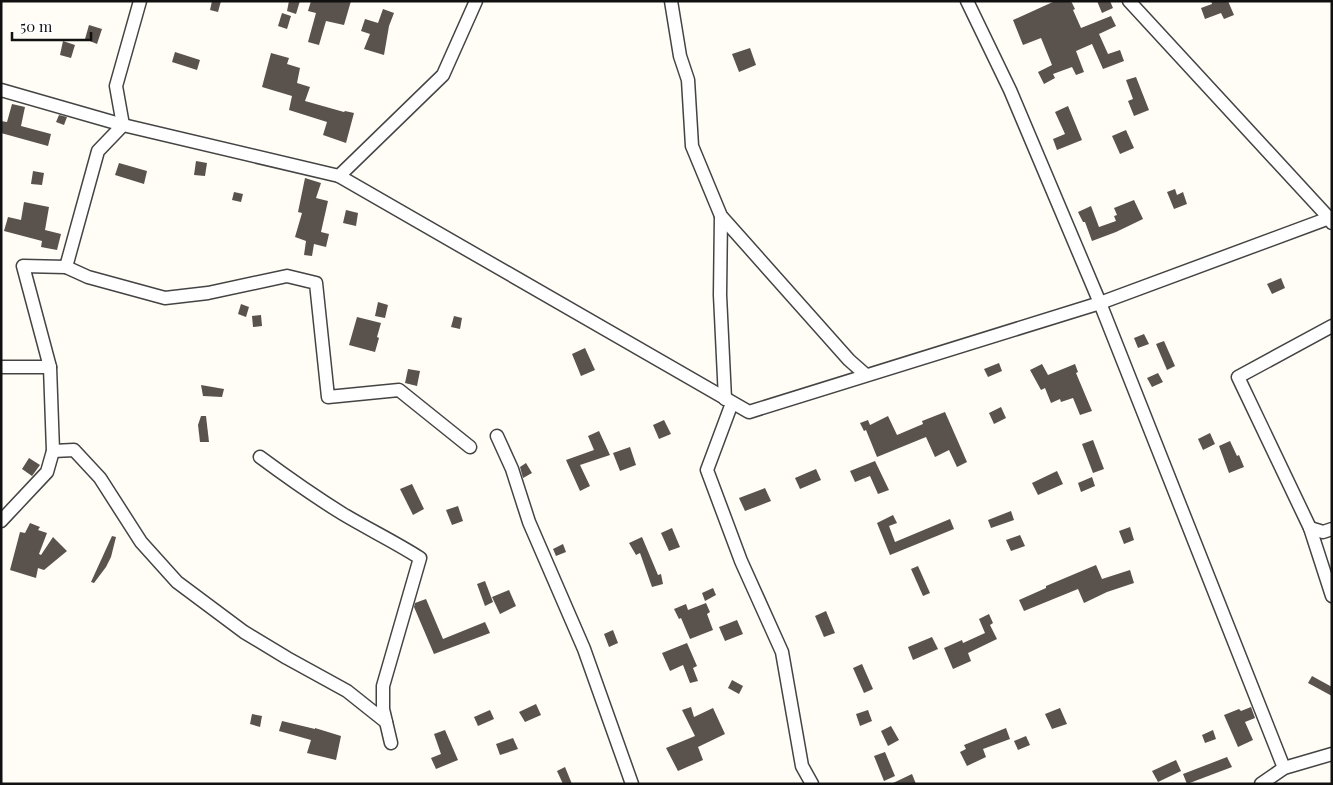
<svg xmlns="http://www.w3.org/2000/svg" width="1333" height="785" viewBox="0 0 1333 785" font-family="'Playfair Display',serif">
<rect width="100%" height="100%" fill="#fffdf5"/>
<g fill="#5a524d">
<path d="M212 1H221L218 12 210 10Z"/>
<path d="M289 1H300L296 14 287 11Z"/>
<path d="M311 1H351L344 25 326 21 319 45 308 42 316 13 308 11Z"/>
<path d="M1055 1H1071L1075 9 1073 10 1081 28 1111 16 1116 26 1099 34 1108 54 1120 50 1124 61 1103 69 1092 44 1076 51 1084 72 1076 75 1072 67 1053 74 1055 78 1044 84 1038 72 1052 65 1041 38 1023 45 1013 20Z"/>
<path d="M1097 1H1110L1113 8 1102 13Z"/>
<path d="M1211 1H1228L1234 15 1224 19 1221 13 1205 19 1201 8 1212 4Z"/>
<path d="M383 9 394 13 389 26 384 55 364 49 370 34 361 31 365 19 378 23Z"/>
<path d="M282 13 291 16 287 29 278 26Z"/>
<path d="M89 25 102 29 97 44 85 39Z"/>
<path d="M63 41 75 45 71 58 60 55Z"/>
<path d="M750 48 756 65 739 72 732 54Z"/>
<path d="M175 52 200 60 197 70 172 62Z"/>
<path d="M271 53 289 58 287 64 300 68 297 83 310 87 305 101 344 112 345 111 354 113 346 143 323 135 327 122 289 110 292 96 262 87Z"/>
<path d="M1136 77 1149 110 1134 116 1128 101 1133 99 1126 80Z"/>
<path d="M12 104 25 107 21 126 51 134 48 146 1 133V121L7 122Z"/>
<path d="M1068 106 1082 140 1057 150 1053 139 1065 134 1055 112Z"/>
<path d="M59 115 67 117 64 125 56 122Z"/>
<path d="M1126 130 1134 148 1120 154 1112 136Z"/>
<path d="M196 161 207 163 205 176 194 175Z"/>
<path d="M119 163 147 171 144 184 115 175Z"/>
<path d="M33 171 44 173 42 185 31 184Z"/>
<path d="M305 178 321 183 316 198 328 201 321 232 329 234 326 247 314 244 312 256 304 255 306 241 295 237 302 213 298 212Z"/>
<path d="M1175 189 1177 195 1183 192 1187 204 1174 209 1167 192Z"/>
<path d="M234 192 243 194 241 202 232 200Z"/>
<path d="M1134 200 1143 219 1116 232 1092 241 1085 222H1083L1078 212 1091 206 1099 227 1116 221 1114 216 1117 215 1114 208Z"/>
<path d="M24 202 49 207 45 230 61 234 57 250 41 247 42 241 4 231 8 217 21 220Z"/>
<path d="M346 210 358 213 356 226 343 223Z"/>
<path d="M1281 278 1285 288 1272 294 1267 284Z"/>
<path d="M378 302 388 305 385 318 375 316Z"/>
<path d="M241 304 249 307 246 317 238 314Z"/>
<path d="M261 315 262 326 253 327 252 316Z"/>
<path d="M454 316 462 318 460 329 451 327Z"/>
<path d="M357 317 381 323 377 337 379 338 375 352 349 345Z"/>
<path d="M1144 334 1149 344 1138 348 1134 338Z"/>
<path d="M1164 341 1175 366 1167 370 1156 344Z"/>
<path d="M585 348 595 370 581 376 572 354Z"/>
<path d="M999 363 1002 371 988 377 984 369Z"/>
<path d="M1042 364 1048 375 1075 364 1078 372 1076 373 1092 411 1080 415 1073 398 1061 402 1060 399 1051 403 1045 388 1041 390 1030 370Z"/>
<path d="M408 369 420 371 417 386 405 383Z"/>
<path d="M1158 373 1163 382 1152 387 1147 378Z"/>
<path d="M201 385 224 389 222 397 203 396Z"/>
<path d="M1001 407 1006 418 994 424 989 413Z"/>
<path d="M945 412 967 462 957 467 949 450 935 457 926 437 877 457 866 430 864 431 860 423 868 420 870 425 888 416 897 435 923 424 922 421Z"/>
<path d="M201 416H206L209 442H200L198 425Z"/>
<path d="M664 420 671 434 659 439 653 425Z"/>
<path d="M599 431 610 455 580 465 590 486 580 491 566 460 594 450 588 436Z"/>
<path d="M1210 433 1215 444 1203 450 1198 439Z"/>
<path d="M1093 440 1104 469 1093 473 1082 444Z"/>
<path d="M1230 441 1237 456 1239 455 1244 467 1229 473 1219 446Z"/>
<path d="M630 447 636 465 620 471 613 453Z"/>
<path d="M29 458 40 465 32 476 22 469Z"/>
<path d="M875 461 889 490 878 494 870 476 855 482 850 471Z"/>
<path d="M526 463 532 473 523 478 520 467Z"/>
<path d="M816 469 821 480 800 489 795 478Z"/>
<path d="M1057 471 1063 484 1038 495 1032 483Z"/>
<path d="M1092 477 1095 486 1081 492 1078 483Z"/>
<path d="M412 484 424 509 413 515 400 489Z"/>
<path d="M765 488 771 501 745 511 739 498Z"/>
<path d="M458 506 463 521 452 525 446 510Z"/>
<path d="M1011 511 1014 520 991 528 988 520Z"/>
<path d="M893 515 897 523 889 526 895 542 950 519 954 529 890 555 877 523Z"/>
<path d="M30 523 40 527 38 530 47 533 39 554 41 555 53 537 67 551 44 570 38 568 36 578 10 570 20 532 25 533Z"/>
<path d="M1130 527 1134 540 1124 544 1119 531Z"/>
<path d="M672 528 680 547 669 551 661 533Z"/>
<path d="M1020 535 1025 546 1011 551 1006 540Z"/>
<path d="M112 536 116 537 111 557 106 567 94 583 91 582Z"/>
<path d="M642 537 658 575 661 574 663 584 652 587 640 553 636 555 629 543Z"/>
<path d="M563 544 566 552 556 556 553 549Z"/>
<path d="M1096 565 1102 579 1130 570 1134 583 1107 592 1084 603 1078 589 1024 611 1019 600 1046 588V586Z"/>
<path d="M918 566 930 593 923 596 911 569Z"/>
<path d="M485 581 493 602 485 606 477 584Z"/>
<path d="M713 588 716 595 705 601 702 593Z"/>
<path d="M509 590 516 606 500 614 492 597Z"/>
<path d="M426 599 443 639 485 622 490 633 434 654 414 607 415 603Z"/>
<path d="M706 603 710 612 707 614 713 630 690 639 681 618 679 619 674 609 686 604 688 610Z"/>
<path d="M826 611 835 633 824 637 815 616Z"/>
<path d="M989 614 993 623 990 625 997 639 968 653 971 661 953 669 944 648 962 640 963 643 985 633 979 619Z"/>
<path d="M737 620 743 634 725 641 719 627Z"/>
<path d="M613 630 618 643 609 647 604 634Z"/>
<path d="M932 637 938 649 913 660 908 647Z"/>
<path d="M687 643 697 666 693 668 698 681 690 683 683 665 670 671 662 653Z"/>
<path d="M862 664 873 689 864 693 853 668Z"/>
<path d="M1312 676 1332 687V696L1308 683Z"/>
<path d="M732 680 743 686 739 694 728 688Z"/>
<path d="M536 704 541 715 525 722 519 712Z"/>
<path d="M691 707 694 717 713 708 725 734 698 747 703 760 678 771 666 748 695 736 682 710Z"/>
<path d="M1251 707 1255 718 1245 722 1253 740 1238 747 1224 715 1239 709 1241 711Z"/>
<path d="M1060 708 1067 724 1052 729 1045 714Z"/>
<path d="M490 710 494 719 478 726 474 717Z"/>
<path d="M868 710 872 721 860 726 856 714Z"/>
<path d="M252 714 262 716 260 727 250 724Z"/>
<path d="M282 721 315 729V728L341 736 336 760 307 753 311 740 279 731Z"/>
<path d="M891 726 899 740 888 746 881 731Z"/>
<path d="M1006 728 1010 739 983 749 986 757 967 766 960 752 966 749 964 745Z"/>
<path d="M445 730 458 760 436 769 431 758 441 754 434 734Z"/>
<path d="M1213 730 1216 739 1205 743 1202 735Z"/>
<path d="M1026 736 1030 745 1018 750 1014 741Z"/>
<path d="M513 738 518 749 500 755 496 744Z"/>
<path d="M885 752 895 776 884 781 874 756Z"/>
<path d="M1227 757 1232 767 1187 784 1183 774Z"/>
<path d="M1176 760 1181 771 1158 782 1152 771Z"/>
<path d="M565 767 572 784H563L557 771Z"/>
<path d="M912 774 916 784H891Z"/>
</g>
<g fill="none" stroke-linecap="round" stroke-linejoin="round">
<g stroke="#444" stroke-width="15">
<g id="street">
<path d="M671 1 680 56 688 80 692 146 721 216 849 360 866 375"/>
<path d="M967 1 1010 90 1100 303 1284 768"/>
<path d="M1129 1 1330 219 1332 223"/>
<path d="M1 90 123 125 339 176 749 412 1100 303 1332 217"/>
<path d="M339 176 443 75 476 1"/>
<path d="M721 216 720 295 725 399"/>
<path d="M66 267 88 277 165 298 208 293 287 276 316 283 328 397 399 390 470 447"/>
<path d="M1332 326 1238 377 1310 528 1332 596"/>
<path d="M1 367H50"/>
<path d="M732 403 707 470 741 561 782 652 802 766 812 784"/>
<path d="M497 436 512 469 529 522 584 649 632 784"/>
<path d="M53 451 74 450 100 478 141 542 177 582 244 632 287 658 347 691 386 722"/>
<path d="M260 457C287 477 314 496 343 514 368 529 395 542 420 558L383 686V709L391 743"/>
<path d="M1 521 47 472 53 451 50 367 23 266 66 267 98 151 123 125 116 86 140 1"/>
<path d="M1310 528 1323 532 1332 529"/>
<path d="M1261 784 1284 768 1332 754"/>
</g>
</g>
<use href="#street" stroke="#fff" stroke-width="12"/>
</g>
<rect width="1333" height="785" fill="none" stroke="#111111" stroke-width="5"/>
<path d="M12 32v8h79v-8" fill="none" stroke="#111111" stroke-width="2.5"/>
<text x="20" y="32" font-size="15" fill="#111111" stroke="#ffffff" stroke-width="4" paint-order="stroke">50 m</text>
</svg>
